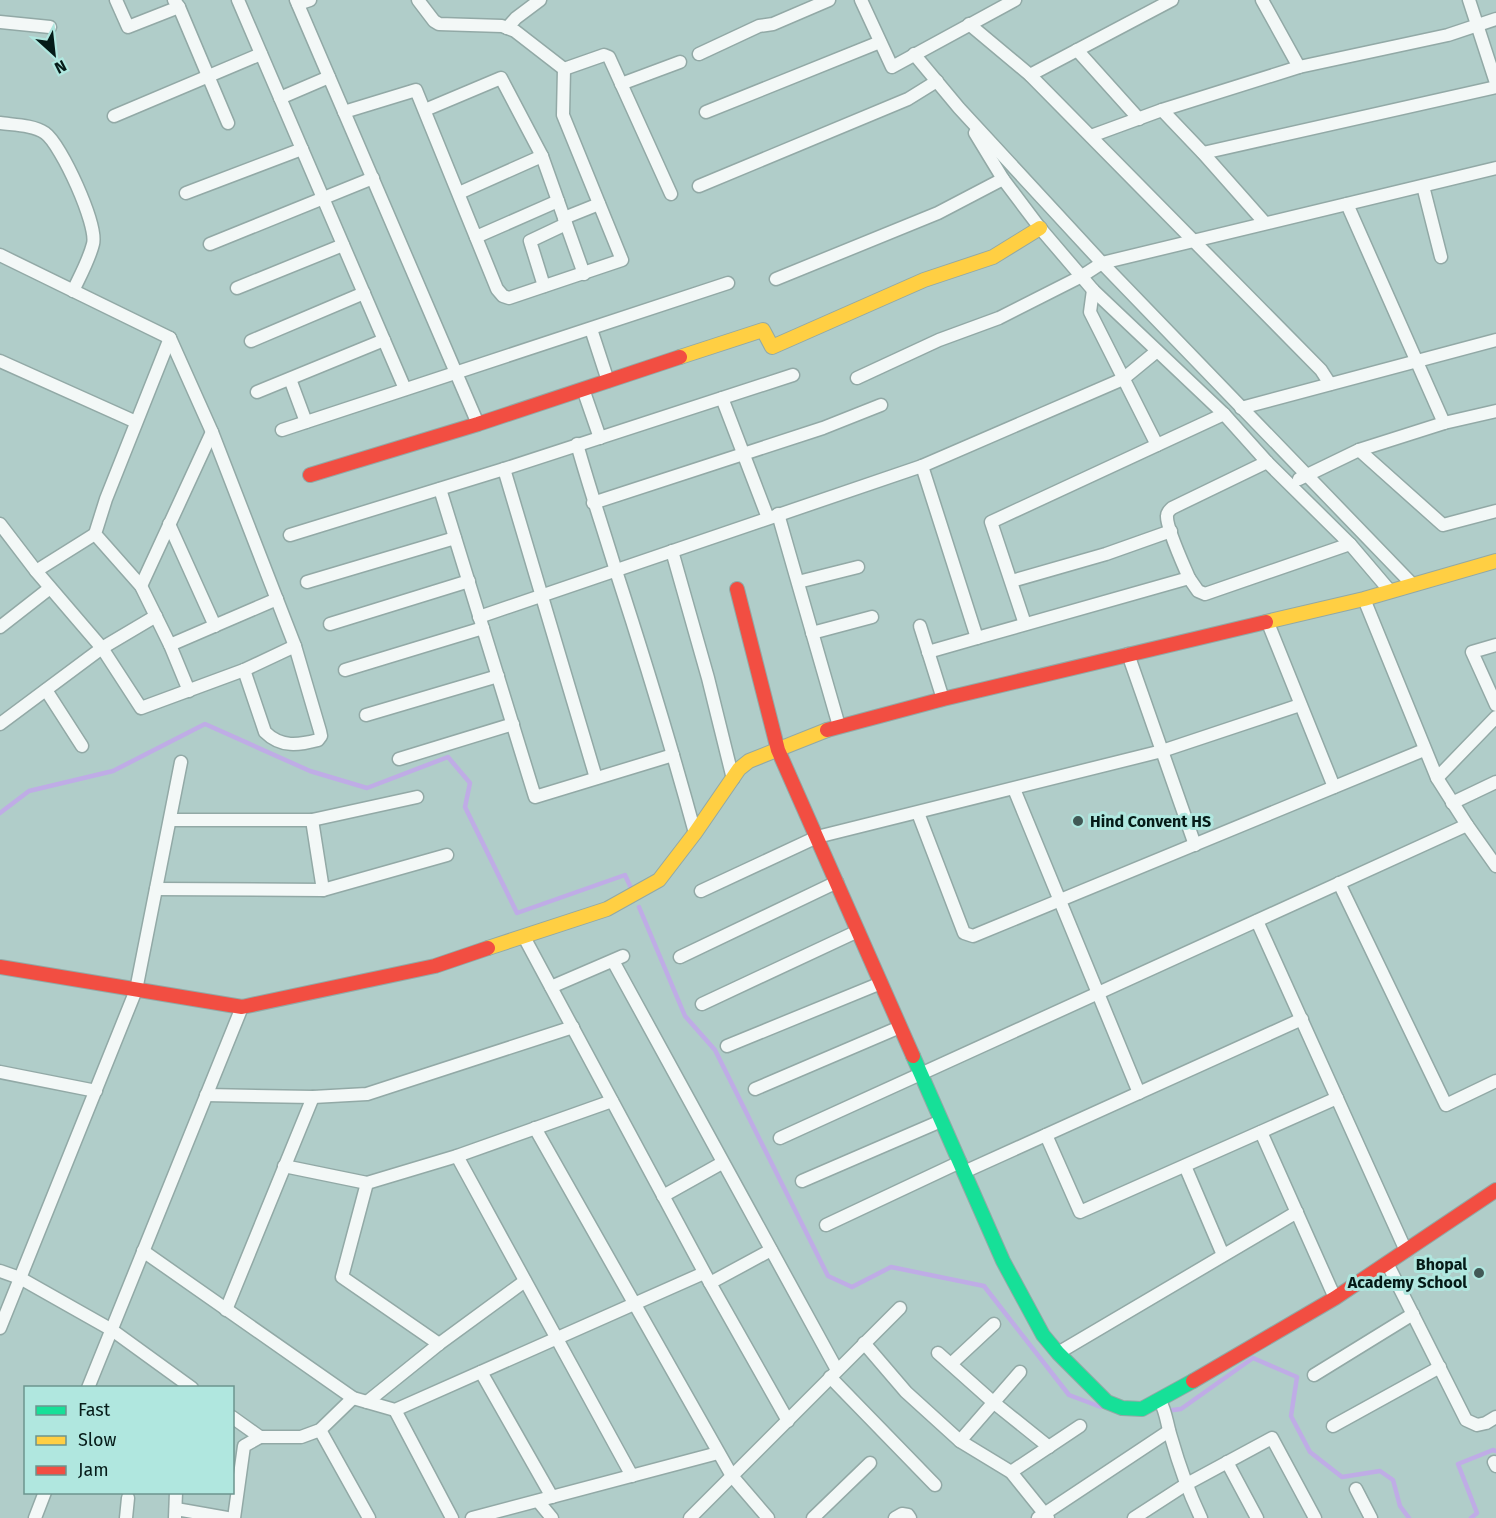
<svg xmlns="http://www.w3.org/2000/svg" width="1496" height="1518" viewBox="0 0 1496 1518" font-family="'Fira Sans',sans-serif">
<rect width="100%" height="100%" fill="#b0cdc9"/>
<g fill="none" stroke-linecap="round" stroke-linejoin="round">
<g stroke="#bface6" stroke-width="4.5">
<path d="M0 813 29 791 113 771 205 724 310 771 367 788 448 757 470 783 465 807 517 913 625 875 631 888"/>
<path d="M639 907 685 1016 715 1050 828 1276 852 1287 891 1267 984 1286 1069 1395 1101 1407"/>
<path d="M1165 1411 1181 1409 1253 1358 1297 1377 1291 1416 1310 1452 1342 1477 1380 1471 1393 1480 1400 1506 1409 1518"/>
<path d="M1471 1518 1477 1513 1458 1464 1493 1450 1496 1451"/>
</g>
<g stroke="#92a9a6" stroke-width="15">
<g id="street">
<path d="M116 0 128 27 179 7"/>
<path d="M174 0 179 7 228 123"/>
<path d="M238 0 405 389"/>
<path d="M296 0 478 424"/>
<path d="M418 0 434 21 439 24 502 26 515 31 564 69 604 55 609 57 671 194"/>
<path d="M861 0 892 67 1015 0"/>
<path d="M1262 0 1299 67"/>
<path d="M1469 0 1496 83"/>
<path d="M298 4 310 0"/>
<path d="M0 22 50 27"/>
<path d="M969 24 1030 75 1321 370 1330 384"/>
<path d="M507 28 516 18 540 0"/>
<path d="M1077 50 1139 119"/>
<path d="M699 54 759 26 773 24 829 0"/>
<path d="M914 54 959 108 1102 263 1412 584"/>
<path d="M1030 75 1172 0"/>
<path d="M621 84 680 62"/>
<path d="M280 98 329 77"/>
<path d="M425 110 501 78 542 156 584 274"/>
<path d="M1162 110 1203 153 1265 223"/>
<path d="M344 112 416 90 497 289 503 296 509 298 622 260 563 115 564 69"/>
<path d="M706 112 880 42"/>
<path d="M114 116 261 54"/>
<path d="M0 123C14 125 33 125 45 133 61 144 98 225 93 244 89 260 80 276 73 291"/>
<path d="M975 133 1003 179 1040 228 1093 290 1224 414 1267 462 1350 544 1390 591"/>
<path d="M1091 136 1162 110 1299 67 1448 35 1496 19"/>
<path d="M1203 153 1496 87"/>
<path d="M699 186 908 99 937 81"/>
<path d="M1423 186 1441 257"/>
<path d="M186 193 302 149"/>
<path d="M459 193 542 156"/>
<path d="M1347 204 1444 423"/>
<path d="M564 218 599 204"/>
<path d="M476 237 558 201"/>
<path d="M210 244 373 178"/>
<path d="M0 255 170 338 212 432 295 646 320 731 321 736 318 740C299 745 281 748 265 732L244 670"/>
<path d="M776 279 938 213 1003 179"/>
<path d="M544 286 530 241 566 224"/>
<path d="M237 288 343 245"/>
<path d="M1093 290 1090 312 1157 445"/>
<path d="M591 329 608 381"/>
<path d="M170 338 106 499 95 534 141 586 170 645 189 691"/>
<path d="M251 341 364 293"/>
<path d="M0 361 136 422"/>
<path d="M857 378 939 340 999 318 1082 276 1102 263 1496 168"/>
<path d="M290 379 306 422"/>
<path d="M583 389 600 438"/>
<path d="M257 392 384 340"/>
<path d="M722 398 768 518"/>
<path d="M1241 408 1496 340"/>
<path d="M282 430 728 283"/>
<path d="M577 444C589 487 603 528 616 571 644 657 671 745 695 833"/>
<path d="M1359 450 1443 525 1496 511"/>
<path d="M922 466 977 638 1189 578 1198 591 1205 594 1350 544"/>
<path d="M504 469 596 778"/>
<path d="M1299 479 1359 450 1444 423 1496 411"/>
<path d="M440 489 535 797 673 755"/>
<path d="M593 503 823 428 881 405"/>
<path d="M778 514 839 726"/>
<path d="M0 524 36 571 102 648 141 708 244 670 295 646"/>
<path d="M169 524 215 626"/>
<path d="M290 535 504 469 793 375"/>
<path d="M672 551 708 678 733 779"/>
<path d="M36 571 95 534"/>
<path d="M1189 578C1184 566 1166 527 1167 516 1167 512 1169 511 1172 508L1267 462"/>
<path d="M1012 581 1106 554 1171 531"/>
<path d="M307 582 455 538"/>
<path d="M798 582 858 567"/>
<path d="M141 586 212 432"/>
<path d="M1364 599 1437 778 1467 825 1496 866"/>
<path d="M479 617 922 466 1123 379 1157 351"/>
<path d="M1268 623 1334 787"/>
<path d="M330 624 469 581"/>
<path d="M1025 624 991 522 1224 414"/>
<path d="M920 626 943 699"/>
<path d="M0 627 50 588"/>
<path d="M812 633 872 617"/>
<path d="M170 645 277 599"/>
<path d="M1496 645 1472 652 1496 705"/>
<path d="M928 652 977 638"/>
<path d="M1128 654 1195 845"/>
<path d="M345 670 483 628"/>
<path d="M46 690 82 746"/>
<path d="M366 715 498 676"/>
<path d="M0 724 102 648 156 616"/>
<path d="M399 759 513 724"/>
<path d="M1437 778 1496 717"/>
<path d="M1014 789 1139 1093"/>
<path d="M1452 803 1496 782"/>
<path d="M918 813 964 933 973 936 1424 750"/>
<path d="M170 820H312L417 797"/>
<path d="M312 820 323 890"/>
<path d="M1339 883 1446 1105 1496 1081"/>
<path d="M156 889 323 890 447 855"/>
<path d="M701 891 817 837 1162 751 1300 705"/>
<path d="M1257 921 1406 1251"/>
<path d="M524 937 710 1283 788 1421"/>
<path d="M680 957 837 882"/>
<path d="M613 961 837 1370"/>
<path d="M551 987 623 956"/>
<path d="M702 1004 858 931"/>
<path d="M727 1046 881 983"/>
<path d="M0 1072 96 1091"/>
<path d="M755 1089 900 1027"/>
<path d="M206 1095 313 1097 367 1094 573 1027"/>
<path d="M535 1128 732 1476 768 1518"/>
<path d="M1261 1132 1335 1298"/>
<path d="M1046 1135 1080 1212 1337 1098"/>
<path d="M780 1138 1467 825"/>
<path d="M457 1156 632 1476"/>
<path d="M284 1166 367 1183 457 1156 612 1101"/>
<path d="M1185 1166 1223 1255"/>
<path d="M964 1172 1302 1019"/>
<path d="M802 1181 941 1121"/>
<path d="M367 1183 342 1277 439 1344"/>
<path d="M663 1196 722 1163"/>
<path d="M826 1225 960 1162"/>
<path d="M143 1251 353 1398 395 1410 704 1273"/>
<path d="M1387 1263 1466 1420 1477 1425 1486 1423 1496 1417"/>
<path d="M0 1271 20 1278 112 1330 192 1388"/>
<path d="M710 1283 771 1250"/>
<path d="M226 1310 313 1097"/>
<path d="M0 1328 136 990 181 762"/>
<path d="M864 1343 906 1392 960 1441 1011 1472 1048 1518"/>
<path d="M938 1353 993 1402 1049 1447"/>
<path d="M1058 1353 1297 1212"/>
<path d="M951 1364 994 1324"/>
<path d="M481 1372 552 1497"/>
<path d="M1314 1375 1413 1314"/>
<path d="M830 1377 935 1485"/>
<path d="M88 1388 242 1007"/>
<path d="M1160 1401C1166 1411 1167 1425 1171 1437 1179 1465 1188 1491 1201 1518"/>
<path d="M367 1402 439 1344 525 1281"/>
<path d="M395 1410 452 1518"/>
<path d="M232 1417 260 1437H301L320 1430 353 1398"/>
<path d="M1333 1426 1440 1367"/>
<path d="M320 1430 369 1518"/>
<path d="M960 1441 1020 1372"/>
<path d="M1227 1462 1257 1518"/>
<path d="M1494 1462 1496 1466"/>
<path d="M1011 1472 1080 1426"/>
<path d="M1356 1489 1371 1518"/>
<path d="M538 1501 552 1518"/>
<path d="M176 1509 227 1518"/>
<path d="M35 1518 45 1492"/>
<path d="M126 1518 128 1498"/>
<path d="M175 1518 176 1492"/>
<path d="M234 1518 244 1446 260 1437"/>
<path d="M472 1518 718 1453"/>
<path d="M690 1518 900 1308"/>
<path d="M813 1518 870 1463"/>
<path d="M895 1518 902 1514 908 1515 910 1518"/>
<path d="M1038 1518 1169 1431"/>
<path d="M1134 1518 1185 1485 1272 1438 1315 1518"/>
</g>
</g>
<g stroke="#92a9a6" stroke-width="16">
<path id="fast" d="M913 1056 1003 1261 1043 1335 1058 1353 1107 1402 1122 1408 1142 1409 1193 1381"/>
</g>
<g stroke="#92a9a6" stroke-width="16">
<g id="slow">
<path d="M680 357 763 330 772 347 924 280 993 257 1040 228"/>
<path d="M1266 622 1364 599 1496 561"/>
<path d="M488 948 607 909 659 880 695 833 739 769 749 761 827 730"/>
</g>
</g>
<g stroke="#92a9a6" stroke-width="16">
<g id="jam">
<path d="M310 475 478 424 680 357"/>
<path d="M737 589 778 750 913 1056"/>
<path d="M827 730 943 699 1266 622"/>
<path d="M0 967 242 1007 435 966 488 948"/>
<path d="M1193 1381 1335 1298 1496 1190"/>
</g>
</g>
<use href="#street" stroke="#f3f8f7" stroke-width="12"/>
<use href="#fast" stroke="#16e098" stroke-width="14"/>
<use href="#slow" stroke="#ffcf43" stroke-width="14"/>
<use href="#jam" stroke="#f24e42" stroke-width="14"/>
</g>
<g fill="#415956" stroke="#b0e7df" stroke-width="2">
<circle cx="1078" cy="821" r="6"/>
<circle cx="1479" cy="1273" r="6"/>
</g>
<g text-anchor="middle" stroke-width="6" stroke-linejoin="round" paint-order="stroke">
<g font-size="16" font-weight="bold" fill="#051b18" stroke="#b0e7df" text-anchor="start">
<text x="1090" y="827">Hind Convent HS</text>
<text x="1467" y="1270" text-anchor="end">Bhopal<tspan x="1467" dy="18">Academy School</tspan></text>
</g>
</g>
<rect x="24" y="1386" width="210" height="108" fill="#b0e7df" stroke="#6c958f" stroke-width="1.5"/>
<rect x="36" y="1406" width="30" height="9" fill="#16e098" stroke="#6c958f" stroke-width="1.5"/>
<text x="78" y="1416" font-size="18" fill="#051b18">Fast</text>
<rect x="36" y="1436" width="30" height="9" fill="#ffcf43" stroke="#6c958f" stroke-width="1.5"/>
<text x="78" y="1446" font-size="18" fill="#051b18">Slow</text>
<rect x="36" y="1466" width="30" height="9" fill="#f24e42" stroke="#6c958f" stroke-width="1.5"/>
<text x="78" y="1476" font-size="18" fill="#051b18">Jam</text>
<g transform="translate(54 54) rotate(153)" stroke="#b0e7df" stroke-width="4.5" paint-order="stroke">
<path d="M0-4.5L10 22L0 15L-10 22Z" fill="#051b18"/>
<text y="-9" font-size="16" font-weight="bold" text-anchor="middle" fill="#051b18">N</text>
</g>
</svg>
